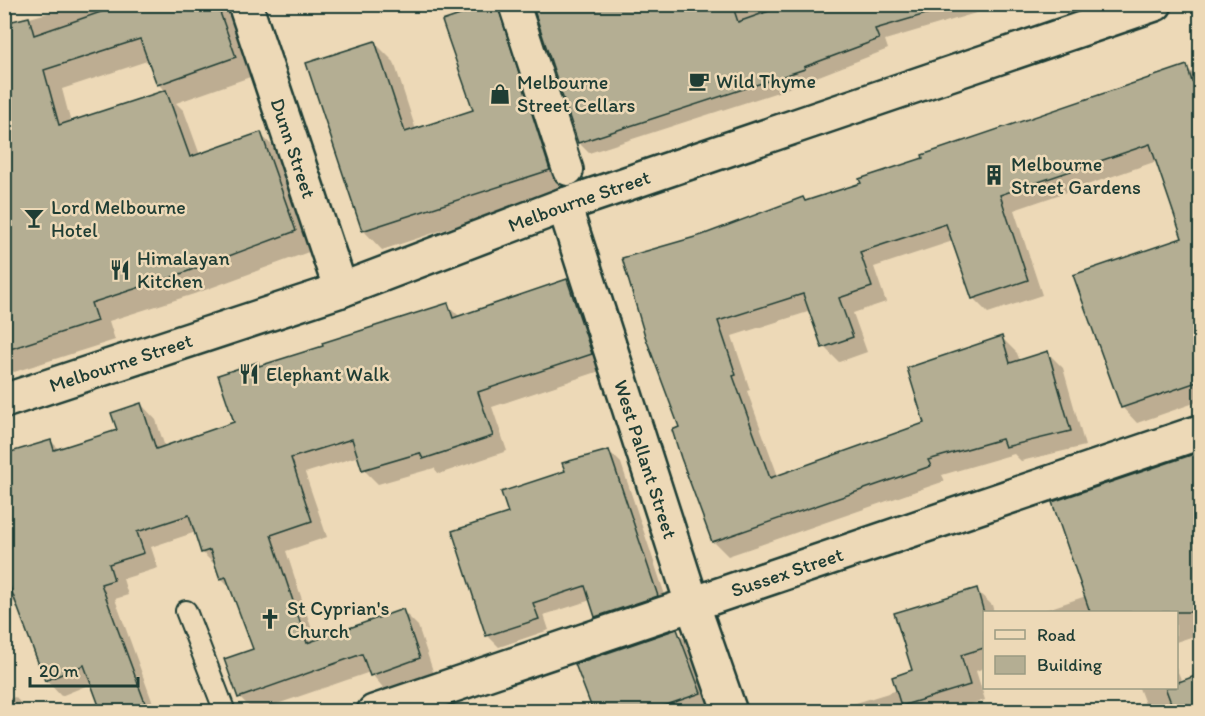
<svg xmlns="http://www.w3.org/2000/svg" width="1205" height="716" viewBox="0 0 1205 716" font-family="Itim,sans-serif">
<rect width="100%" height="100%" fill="#edd9b7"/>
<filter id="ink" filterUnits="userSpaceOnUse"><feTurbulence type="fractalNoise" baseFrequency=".0167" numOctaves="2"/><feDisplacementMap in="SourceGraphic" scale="12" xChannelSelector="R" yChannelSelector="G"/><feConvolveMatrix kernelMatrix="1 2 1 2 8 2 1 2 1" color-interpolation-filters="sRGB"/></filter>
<g filter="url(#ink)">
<g fill="#0003" fill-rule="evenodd">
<path d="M53 4H228L253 76 176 103 184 111 200 155 260 134 279 152 314 250 194 294 109 321 115 340 14 372 4 366V25L55 11ZM150 60 158 84 166 92 71 123 62 89Z"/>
<path d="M532 4H1006L885 40 888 49 778 92 589 153 579 143Z"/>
<path d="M497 5 516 24 568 189 382 250 363 230 375 43 394 62 416 130 475 111Z"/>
<path d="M1186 67 1200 81V401L1137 423 1122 407 1184 239 1157 161 1014 210 1042 295 988 313 973 298 953 241 874 267 886 302 853 313 867 352 839 362 824 347 811 311 732 336 750 390 747 391 778 476 925 424 1002 338 1017 353 1020 361 1048 353 1063 368 1085 446 1021 461 1014 454 942 475 945 481 728 556 713 541 681 428 702 236 803 198 806 202 862 184Z"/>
<path d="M567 280 582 296 606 369 492 407 507 451 439 474 434 468 378 484 363 469 359 456 305 473 327 537 286 551 316 642 403 611 418 626 434 674 386 691 370 672 254 712 240 697 254 650 233 590 221 578 217 567 202 552 196 532 151 547 158 568 123 579 128 595 115 599 156 712H103L93 683 61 696 46 680 17 605 4 592V456L51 441 60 450 118 431 141 404 156 420 165 447 236 423 257 363 261 367 447 304 460 317Z"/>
<path d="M609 451 621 463 669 607 608 628 597 616 591 600 544 615 549 630 499 647 487 635 510 514 567 472Z"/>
<path d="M1200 453V634L1176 642V612H1039L1086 596 1054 503Z"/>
<path d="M976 590 992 605 994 612H984V668L976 671 985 700 948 712H827L898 690Z"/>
<path d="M676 631 691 646 715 708 704 712H595L577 665Z"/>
<path d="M1176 667 1182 682 1200 676V712H1140L1147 709 1139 688H1176Z"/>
<path d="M15 697 29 712H4V700Z"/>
</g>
<g fill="#b4ae93" stroke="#1f3d34" stroke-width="1.5">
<path d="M124 4H217L236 57 157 85 140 39 44 70 59 125 166 90 190 157 261 132 296 231 175 276 91 303 97 321 4 351V23L29 17 34 35Z"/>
<path d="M493 4H497L550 170 362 231 306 63 375 41 405 132 473 110 442 21Z"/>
<path d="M532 4H732L738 22 789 4H932L933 12 875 29 879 39 804 67 805 69 578 143Z"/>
<path d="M1187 65 1192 82 1200 79V381L1121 408 1073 275 1182 238 1150 144 1000 195 1028 280 972 299 946 224 860 252 872 287 839 298 853 337 822 348 803 294 718 321 736 375 733 376 770 478 924 423 907 368 1002 336 1010 363 1048 351 1071 431 1005 447 1002 439 928 460 931 466 712 542 681 458 672 430 679 427 645 336 622 258 702 235 803 197 805 201 861 183 859 179 923 158 922 155Z"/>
<path d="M567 279 592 354 478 392 493 436 423 459 420 453 362 470 352 439 291 458 312 521 271 535 307 643 403 609 420 658 370 676 362 654 238 698 224 659 253 649 226 577 220 579 210 550 201 553 189 515 137 532 144 553 109 564 114 580 101 584 148 711H101L84 665 45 681 10 587 4 589V454L51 440 54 450 117 430 111 413 141 403 156 449 234 422 218 375 258 362 259 366 323 346 322 343 448 303 453 318Z"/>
<path d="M609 450 658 596 595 617 585 586 533 603 539 619 486 636 452 531 508 513 501 492 565 471 562 463Z"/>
<path d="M1200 452V612H1090L1052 502Z"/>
<path d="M977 588 984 613V648L961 655 970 685 901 706 892 677 912 670 894 613Z"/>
<path d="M677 629 701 693 649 711H593L575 664Z"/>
<path d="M1200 674V711H1174L1165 687H1176V683Z"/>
</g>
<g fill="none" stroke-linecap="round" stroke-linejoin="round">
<g stroke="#1f3d34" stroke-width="24">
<path id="service" d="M186 611 225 712"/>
</g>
<g stroke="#1f3d34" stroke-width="34">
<path id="pedestrian" d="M514 4 568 170"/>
</g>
<g stroke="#1f3d34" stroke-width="38">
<g id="minor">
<path id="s1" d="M245 4 341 290"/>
<path id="s2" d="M564 205 693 606 730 712"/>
<path id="s3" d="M374 712 1200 432"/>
</g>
</g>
<g stroke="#1f3d34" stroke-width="38">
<g id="secondary">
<path id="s4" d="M4 401 341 290 564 205 1155 4"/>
</g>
</g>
<use href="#service" stroke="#edd9b7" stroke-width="20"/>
<use href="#pedestrian" stroke="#edd9b7" stroke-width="30"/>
<use href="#minor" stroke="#edd9b7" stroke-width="33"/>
<use href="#secondary" stroke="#edd9b7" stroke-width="33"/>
</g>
</g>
<defs>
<g id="cafe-bare" transform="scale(1.62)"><path d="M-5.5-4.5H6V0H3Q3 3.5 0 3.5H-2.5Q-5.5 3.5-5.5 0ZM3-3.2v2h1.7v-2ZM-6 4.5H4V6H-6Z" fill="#1f3d34" stroke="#edd9b7" stroke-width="2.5" paint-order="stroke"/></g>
<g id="shop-bare" transform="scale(1.62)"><path d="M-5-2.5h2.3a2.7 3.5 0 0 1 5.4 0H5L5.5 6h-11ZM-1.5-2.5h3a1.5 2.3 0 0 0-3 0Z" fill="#1f3d34" stroke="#edd9b7" stroke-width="2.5" paint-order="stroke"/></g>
<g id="building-bare" transform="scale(1.62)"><path d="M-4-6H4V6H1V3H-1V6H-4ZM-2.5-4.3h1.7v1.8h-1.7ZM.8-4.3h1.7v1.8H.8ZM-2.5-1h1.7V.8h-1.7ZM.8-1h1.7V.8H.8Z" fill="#1f3d34" stroke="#edd9b7" stroke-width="2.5" paint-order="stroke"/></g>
<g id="bar-bare" transform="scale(1.62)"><path d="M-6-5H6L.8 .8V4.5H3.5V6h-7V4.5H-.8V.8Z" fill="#1f3d34" stroke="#edd9b7" stroke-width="2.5" paint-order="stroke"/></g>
<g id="restaurant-bare" transform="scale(1.62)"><path d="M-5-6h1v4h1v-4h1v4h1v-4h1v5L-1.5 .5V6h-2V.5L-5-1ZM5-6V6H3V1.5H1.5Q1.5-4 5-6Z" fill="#1f3d34" stroke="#edd9b7" stroke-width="2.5" paint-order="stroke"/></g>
<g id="church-bare" transform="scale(1.62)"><path d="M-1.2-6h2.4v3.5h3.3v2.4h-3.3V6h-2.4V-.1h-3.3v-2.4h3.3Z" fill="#1f3d34" stroke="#edd9b7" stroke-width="2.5" paint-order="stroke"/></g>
</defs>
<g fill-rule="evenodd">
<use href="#cafe-bare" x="699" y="81"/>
<use href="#shop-bare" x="500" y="94"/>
<use href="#building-bare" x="994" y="175"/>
<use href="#bar-bare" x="34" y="218"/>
<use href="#restaurant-bare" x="120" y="270"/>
<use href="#restaurant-bare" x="249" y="374"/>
<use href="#church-bare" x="270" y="619"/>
</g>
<g text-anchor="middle" stroke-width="5" stroke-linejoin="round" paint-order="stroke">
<g font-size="20" fill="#1f3d34" stroke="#edd9b7" text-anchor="start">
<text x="716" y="88">Wild Thyme</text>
<text x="517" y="89">Melbourne<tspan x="517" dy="23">Street Cellars</tspan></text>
<text x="1011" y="171">Melbourne<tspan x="1011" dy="23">Street Gardens</tspan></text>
<text x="51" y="214">Lord Melbourne<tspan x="51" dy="23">Hotel</tspan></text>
<text x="137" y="265">Himalayan<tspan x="137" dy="23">Kitchen</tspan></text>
<text x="266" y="381">Elephant Walk</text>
<text x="287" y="615">St Cyprian's<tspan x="287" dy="23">Church</tspan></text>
</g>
<g font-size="20" fill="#1f3d34" stroke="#edd9b7">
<text dy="7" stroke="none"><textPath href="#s1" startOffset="152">Dunn Street</textPath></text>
<text dy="7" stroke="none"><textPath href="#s4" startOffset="609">Melbourne Street</textPath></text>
<text dy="7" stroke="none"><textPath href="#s4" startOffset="123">Melbourne Street</textPath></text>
<text dy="7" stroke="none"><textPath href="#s2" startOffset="267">West Pallant Street</textPath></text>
<text dy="7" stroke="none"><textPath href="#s3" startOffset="436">Sussex Street</textPath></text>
</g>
</g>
<rect width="1205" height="716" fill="none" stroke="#edd9b7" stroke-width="24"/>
<rect x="12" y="12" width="1181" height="692" fill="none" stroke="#1f3d34" stroke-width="2" filter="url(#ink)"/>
<rect x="983" y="611" width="195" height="78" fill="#edd9b7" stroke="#9b9b83" stroke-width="1.5"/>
<rect x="995" y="630" width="30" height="9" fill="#edd9b7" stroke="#9b9b83" stroke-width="1.5"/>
<text x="1037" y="641" font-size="18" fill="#1f3d34">Road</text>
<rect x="995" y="656" width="30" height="18" fill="#b4ae93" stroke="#9b9b83" stroke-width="1.5"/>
<text x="1037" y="671" font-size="18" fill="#1f3d34">Building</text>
<path d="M30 677v9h108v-9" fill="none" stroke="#1f3d34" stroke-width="3"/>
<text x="39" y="677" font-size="18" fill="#1f3d34" stroke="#edd9b7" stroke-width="4.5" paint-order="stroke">20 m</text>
</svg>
